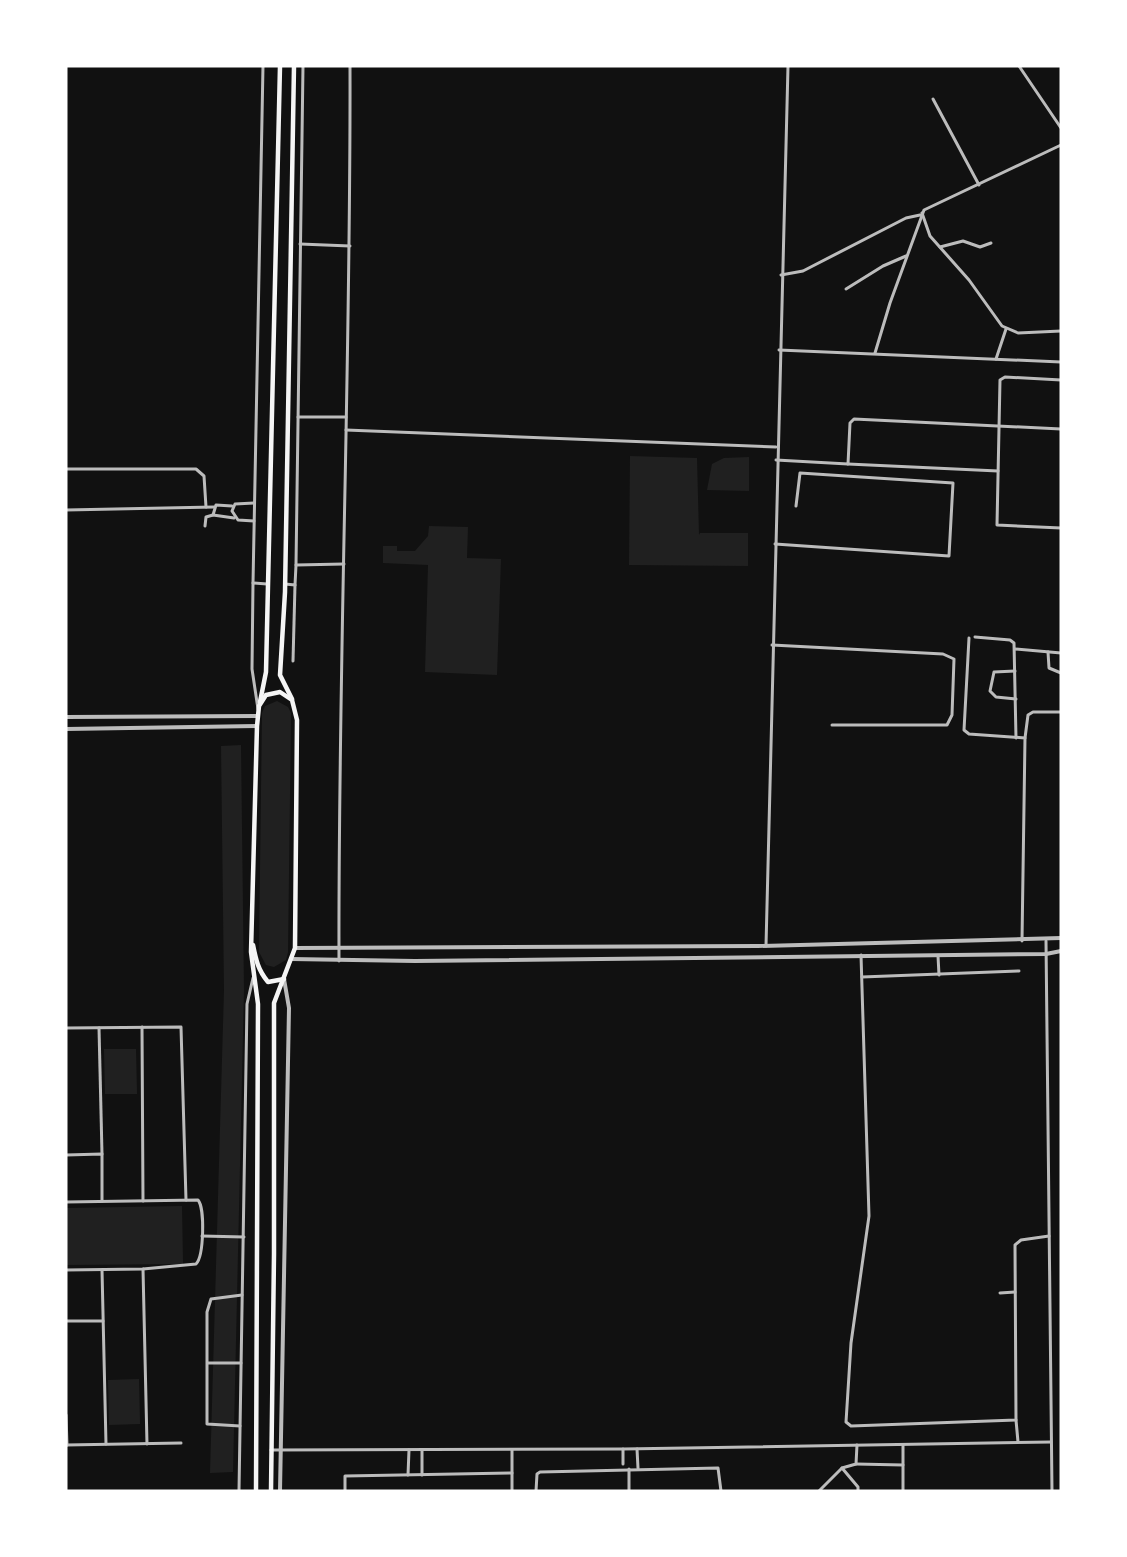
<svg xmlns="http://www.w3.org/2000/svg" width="1127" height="1557" viewBox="0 0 1127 1557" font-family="Overpass,sans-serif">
<rect width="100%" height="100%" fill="#111"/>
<g fill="#202020">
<path d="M630 456 697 458 699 535 700 533H748V566L629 565Z"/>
<path d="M749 457V491L707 490 712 464 724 458Z"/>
<path d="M429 526 468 527 467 558 501 559 497 675 425 672 428 565 383 563V546H397V551H415L428 536Z"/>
<path d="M277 701 288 707 291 713 288 952 286 960 274 967 266 965 259 952 262 713 265 706Z"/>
<path d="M241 745 244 990 233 1472 210 1473 224 990 221 746Z"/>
<path d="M104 1049H136L137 1094H105Z"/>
<path d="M182 1206 183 1264 66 1265V1208Z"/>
<path d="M139 1379 140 1424 109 1425 108 1380Z"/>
</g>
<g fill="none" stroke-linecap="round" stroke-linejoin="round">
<g stroke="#bcbcbc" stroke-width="3">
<path d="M1019 66 1061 128"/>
<path d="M933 99 979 185"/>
<path d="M922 213 930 236 969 280 1002 326 1018 333 1061 331"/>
<path d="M300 244 350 246"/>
<path d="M940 247 963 241 980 247 991 243"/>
<path d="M781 275 803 271 906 218 920 215"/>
<path d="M846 289 883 266 906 256"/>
<path d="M779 350 1061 362"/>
<path d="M875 353 890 303 924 210 1061 145"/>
<path d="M996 359 1006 329"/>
<path d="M1061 380 1005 377 1000 380 997 525 1061 528"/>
<path d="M298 417H346"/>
<path d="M346 430 776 447"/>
<path d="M776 460 848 464 850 423 854 419 1061 429"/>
<path d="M848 464 998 471"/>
<path d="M66 469H196L204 476 206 507"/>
<path d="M254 503 235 504 232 511 238 520 254 521"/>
<path d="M232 506 216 505 213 515 234 518"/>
<path d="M66 510 214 507"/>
<path d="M205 526 206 517 213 515"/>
<path d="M775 544 949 556 953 483 800 473 796 506"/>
<path d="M296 565 344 564"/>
<path d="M253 583 267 584"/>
<path d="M285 584 295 585 296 565 303 66"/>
<path d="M975 637 1010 640 1014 643 1016 738"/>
<path d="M969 638 964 730 969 734 1025 738 1022 941"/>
<path d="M772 645 943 654 954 659 952 715 947 725H832"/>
<path d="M1015 649 1061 653"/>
<path d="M1048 652 1049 668 1061 673"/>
<path d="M293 661 295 585"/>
<path d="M1015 671 994 672 990 691 996 697 1016 699"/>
<path d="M258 709 252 669 253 583 263 66"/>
<path d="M1025 738 1028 715 1033 712H1061"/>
<path d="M1046 941 1052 1491"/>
<path d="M766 946 788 66"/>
<path d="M861 955 869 1216 851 1343 846 1422 851 1426 1016 1420 1015 1245 1021 1240 1049 1236"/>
<path d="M938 956 939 975"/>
<path d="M339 961C338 662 351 364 350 66"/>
<path d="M862 977 1019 971"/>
<path d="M142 1027 143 1201"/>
<path d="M66 1028 181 1027 186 1200"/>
<path d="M99 1028 102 1154"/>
<path d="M66 1155 102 1154V1201"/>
<path d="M66 1202 198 1200C205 1208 204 1256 196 1264L143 1269 66 1270"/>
<path d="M202 1236 244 1237"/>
<path d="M143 1269 147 1444"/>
<path d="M102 1270 106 1444"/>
<path d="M1000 1293 1015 1292"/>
<path d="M66 1321H103"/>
<path d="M208 1363H241"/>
<path d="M66 1415 67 1445"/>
<path d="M1016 1420 1018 1442"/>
<path d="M240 1426 207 1424V1312L211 1299 242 1295"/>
<path d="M66 1445 181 1443"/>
<path d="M903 1445V1491"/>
<path d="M623 1449V1464"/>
<path d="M637 1449 638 1468"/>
<path d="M271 1450 623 1449 1051 1442"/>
<path d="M856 1464 903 1465"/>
<path d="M842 1468 858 1487V1491"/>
<path d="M629 1469V1491"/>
<path d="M512 1473V1450"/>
<path d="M408 1475 409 1450"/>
<path d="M422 1475V1450"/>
<path d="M239 1491 247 1004 253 978"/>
<path d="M345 1491V1476L512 1473V1491"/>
<path d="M536 1491 537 1474 540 1472 718 1468 721 1491"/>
<path d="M819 1491 842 1468 856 1464 857 1445"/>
</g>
<g stroke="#bcbcbc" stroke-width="4">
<path d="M66 717 258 716"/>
<path d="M66 729 257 726"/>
<path d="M295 948 758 946 1061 938"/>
<path d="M291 959 415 961 1046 954 1061 951"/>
<path d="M280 1491 289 1008 284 979"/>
</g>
<g stroke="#f5f5f5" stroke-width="4.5">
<path d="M292 699 280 675 285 592 294 66"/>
<path d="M260 702 266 672 280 66"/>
<path d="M253 945C256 960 258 970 268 982L284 979"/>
<path d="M256 1491 258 1004 251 952 257 726 259 706 266 695 280 692 292 700 297 720 295 948 274 1003V1254L271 1491"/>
</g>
</g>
<rect width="1127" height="1557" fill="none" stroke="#ffffff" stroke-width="135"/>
</svg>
